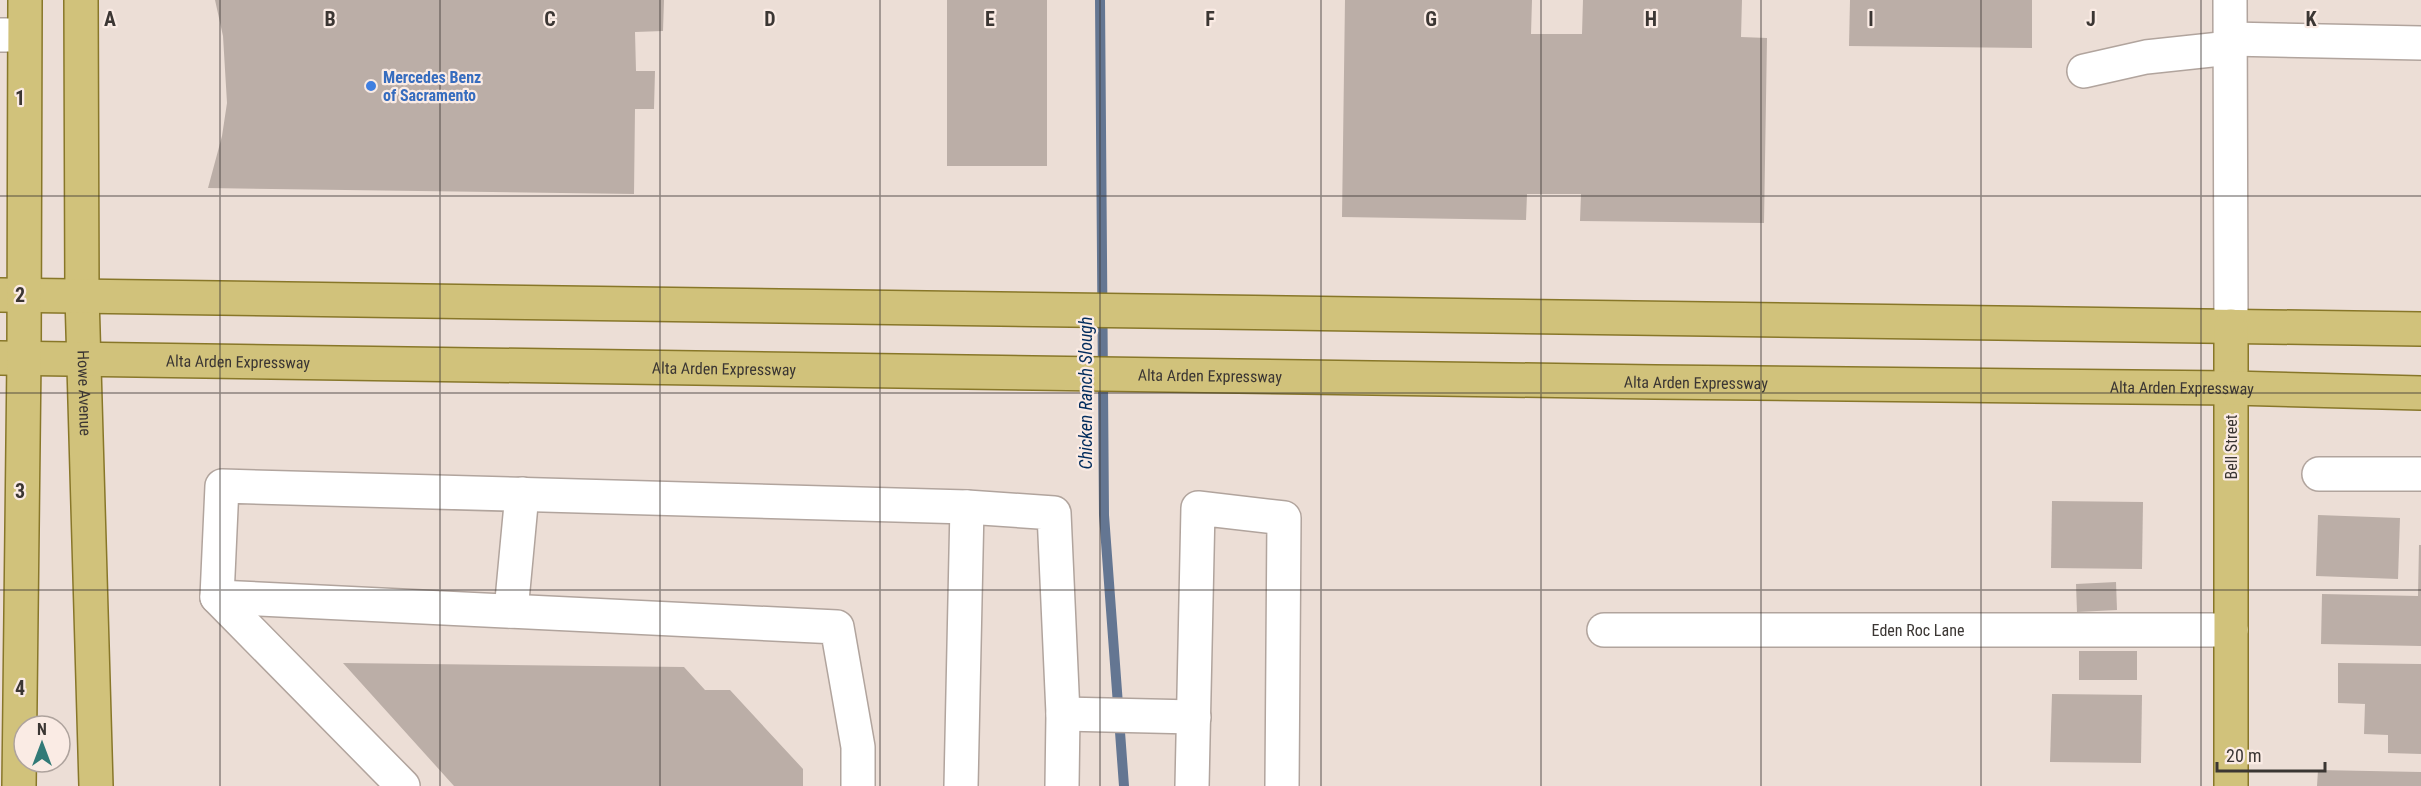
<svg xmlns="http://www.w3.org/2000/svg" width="2421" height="786" viewBox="0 0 2421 786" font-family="'Roboto Condensed',sans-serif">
<rect width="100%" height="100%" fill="#ecded6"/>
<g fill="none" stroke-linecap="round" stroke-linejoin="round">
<path stroke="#647692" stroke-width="10" d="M1100 0 1104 515 1124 786"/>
</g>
<g fill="#bbaea7">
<path d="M215 0H664L663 31 635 32 636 71H655L654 109H635L634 194 208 188 222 136 227 103 223 36Z"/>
<rect x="947" y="0" width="100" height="166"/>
<path d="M1345 0H1532L1531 34H1582L1583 0H1742L1741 37 1767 38 1764 223 1580 221 1581 194H1527L1526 220 1342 217Z"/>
<path d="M1850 0H2032V48L1849 46Z"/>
<path d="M2052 501 2143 502 2142 569 2051 568Z"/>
<path d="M2318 515 2400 518 2398 579 2316 576Z"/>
<path d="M2419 545H2421V646L2321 644 2322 594 2418 596Z"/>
<path d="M2116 582 2117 610 2077 612 2076 584Z"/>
<rect x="2079" y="651" width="58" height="29"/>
<path d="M343 663 684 667 705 690H730L803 769V786H454Z"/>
<path d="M2338 663 2421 664V754L2388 753V735L2364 734 2365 704 2338 703Z"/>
<path d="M2052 694 2142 695 2141 763 2050 762Z"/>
<path d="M2318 770 2421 772V786H2317Z"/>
</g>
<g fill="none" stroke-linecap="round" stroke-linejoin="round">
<g stroke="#b1a49d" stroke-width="36">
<g id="minor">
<path d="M2230 0 2231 326"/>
<path d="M0 35H24"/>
<path d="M2230 39 2421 43"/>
<path d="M2084 71 2146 57 2230 48"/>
<path d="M2319 474H2421"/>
<path d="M217 597 837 627 858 747V786"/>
<path d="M511 611 522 494"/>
<path id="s1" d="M1604 630H2231"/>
<path d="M1063 714 1194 717"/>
<path d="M403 786 217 597 222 486 967 507 1054 513 1063 714 1062 786"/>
<path d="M961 786 967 507"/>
<path d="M1192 786 1198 508 1284 518 1282 786"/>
</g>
</g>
<g stroke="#887729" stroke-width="36">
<g id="major">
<path id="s2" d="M81 0 82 296 96 786"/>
<path d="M0 295 2421 329"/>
<path d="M2231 326V786"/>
<path id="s3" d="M0 358 1655 382 2232 388 2421 393"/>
<path d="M19 786 24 358 25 0"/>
</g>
</g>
<use href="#minor" stroke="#fff" stroke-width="33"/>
<use href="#major" stroke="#d1c27b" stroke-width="33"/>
</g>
<path fill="none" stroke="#3b3633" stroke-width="1.5" stroke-opacity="0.55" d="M220 0V786M440 0V786M660 0V786M880 0V786M1100 0V786M1321 0V786M1541 0V786M1761 0V786M1981 0V786M2201 0V786M0 196H2421M0 393H2421M0 590H2421"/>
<circle fill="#3f7fe0" stroke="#faebe4" stroke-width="2" cx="371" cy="86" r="6"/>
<g text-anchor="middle" stroke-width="4.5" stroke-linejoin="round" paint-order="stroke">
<g font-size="16" font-weight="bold" fill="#366cbe" stroke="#faebe4" text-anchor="start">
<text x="383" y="83">Mercedes Benz<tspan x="383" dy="18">of Sacramento</tspan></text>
</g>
<g font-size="16" fill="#3b3633" stroke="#faebe4">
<text dy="6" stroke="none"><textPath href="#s3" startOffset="238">Alta Arden Expressway</textPath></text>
<text dy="6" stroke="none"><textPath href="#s3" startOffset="724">Alta Arden Expressway</textPath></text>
<text dy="6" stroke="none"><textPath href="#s3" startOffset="1210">Alta Arden Expressway</textPath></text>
<text dy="6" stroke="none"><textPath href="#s3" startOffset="1696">Alta Arden Expressway</textPath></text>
<text dy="6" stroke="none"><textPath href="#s3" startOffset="2182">Alta Arden Expressway</textPath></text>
<text dy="6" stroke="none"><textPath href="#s2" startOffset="393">Howe Avenue</textPath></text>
<text transform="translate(2231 447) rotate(-90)" y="6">Bell Street</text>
<text dy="6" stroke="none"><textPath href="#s1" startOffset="314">Eden Roc Lane</textPath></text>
</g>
<g font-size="18" font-style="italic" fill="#022c5d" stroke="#faebe4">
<text transform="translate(1086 393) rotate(-90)" y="6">Chicken Ranch Slough</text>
</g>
</g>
<g font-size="20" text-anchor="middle" font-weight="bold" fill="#3b3633" stroke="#faebe4" stroke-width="4.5" stroke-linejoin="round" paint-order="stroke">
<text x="110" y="26">A</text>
<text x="330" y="26">B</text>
<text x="550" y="26">C</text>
<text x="770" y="26">D</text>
<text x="990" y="26">E</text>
<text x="1210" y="26">F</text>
<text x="1431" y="26">G</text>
<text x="1651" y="26">H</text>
<text x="1871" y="26">I</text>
<text x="2091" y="26">J</text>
<text x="2311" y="26">K</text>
<text x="20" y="105">1</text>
<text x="20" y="302">2</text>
<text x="20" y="498">3</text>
<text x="20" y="695">4</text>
</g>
<g transform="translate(42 744)"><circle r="28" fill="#faebe4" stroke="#aea39d" stroke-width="1.5"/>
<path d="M0-4.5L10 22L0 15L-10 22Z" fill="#327a77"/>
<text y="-9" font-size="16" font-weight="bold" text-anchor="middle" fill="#3b3633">N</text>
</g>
<path d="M2217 762v9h108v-9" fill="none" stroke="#3b3633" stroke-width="3"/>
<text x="2226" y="762" font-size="18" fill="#3b3633" stroke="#faebe4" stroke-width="4.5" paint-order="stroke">20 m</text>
</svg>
